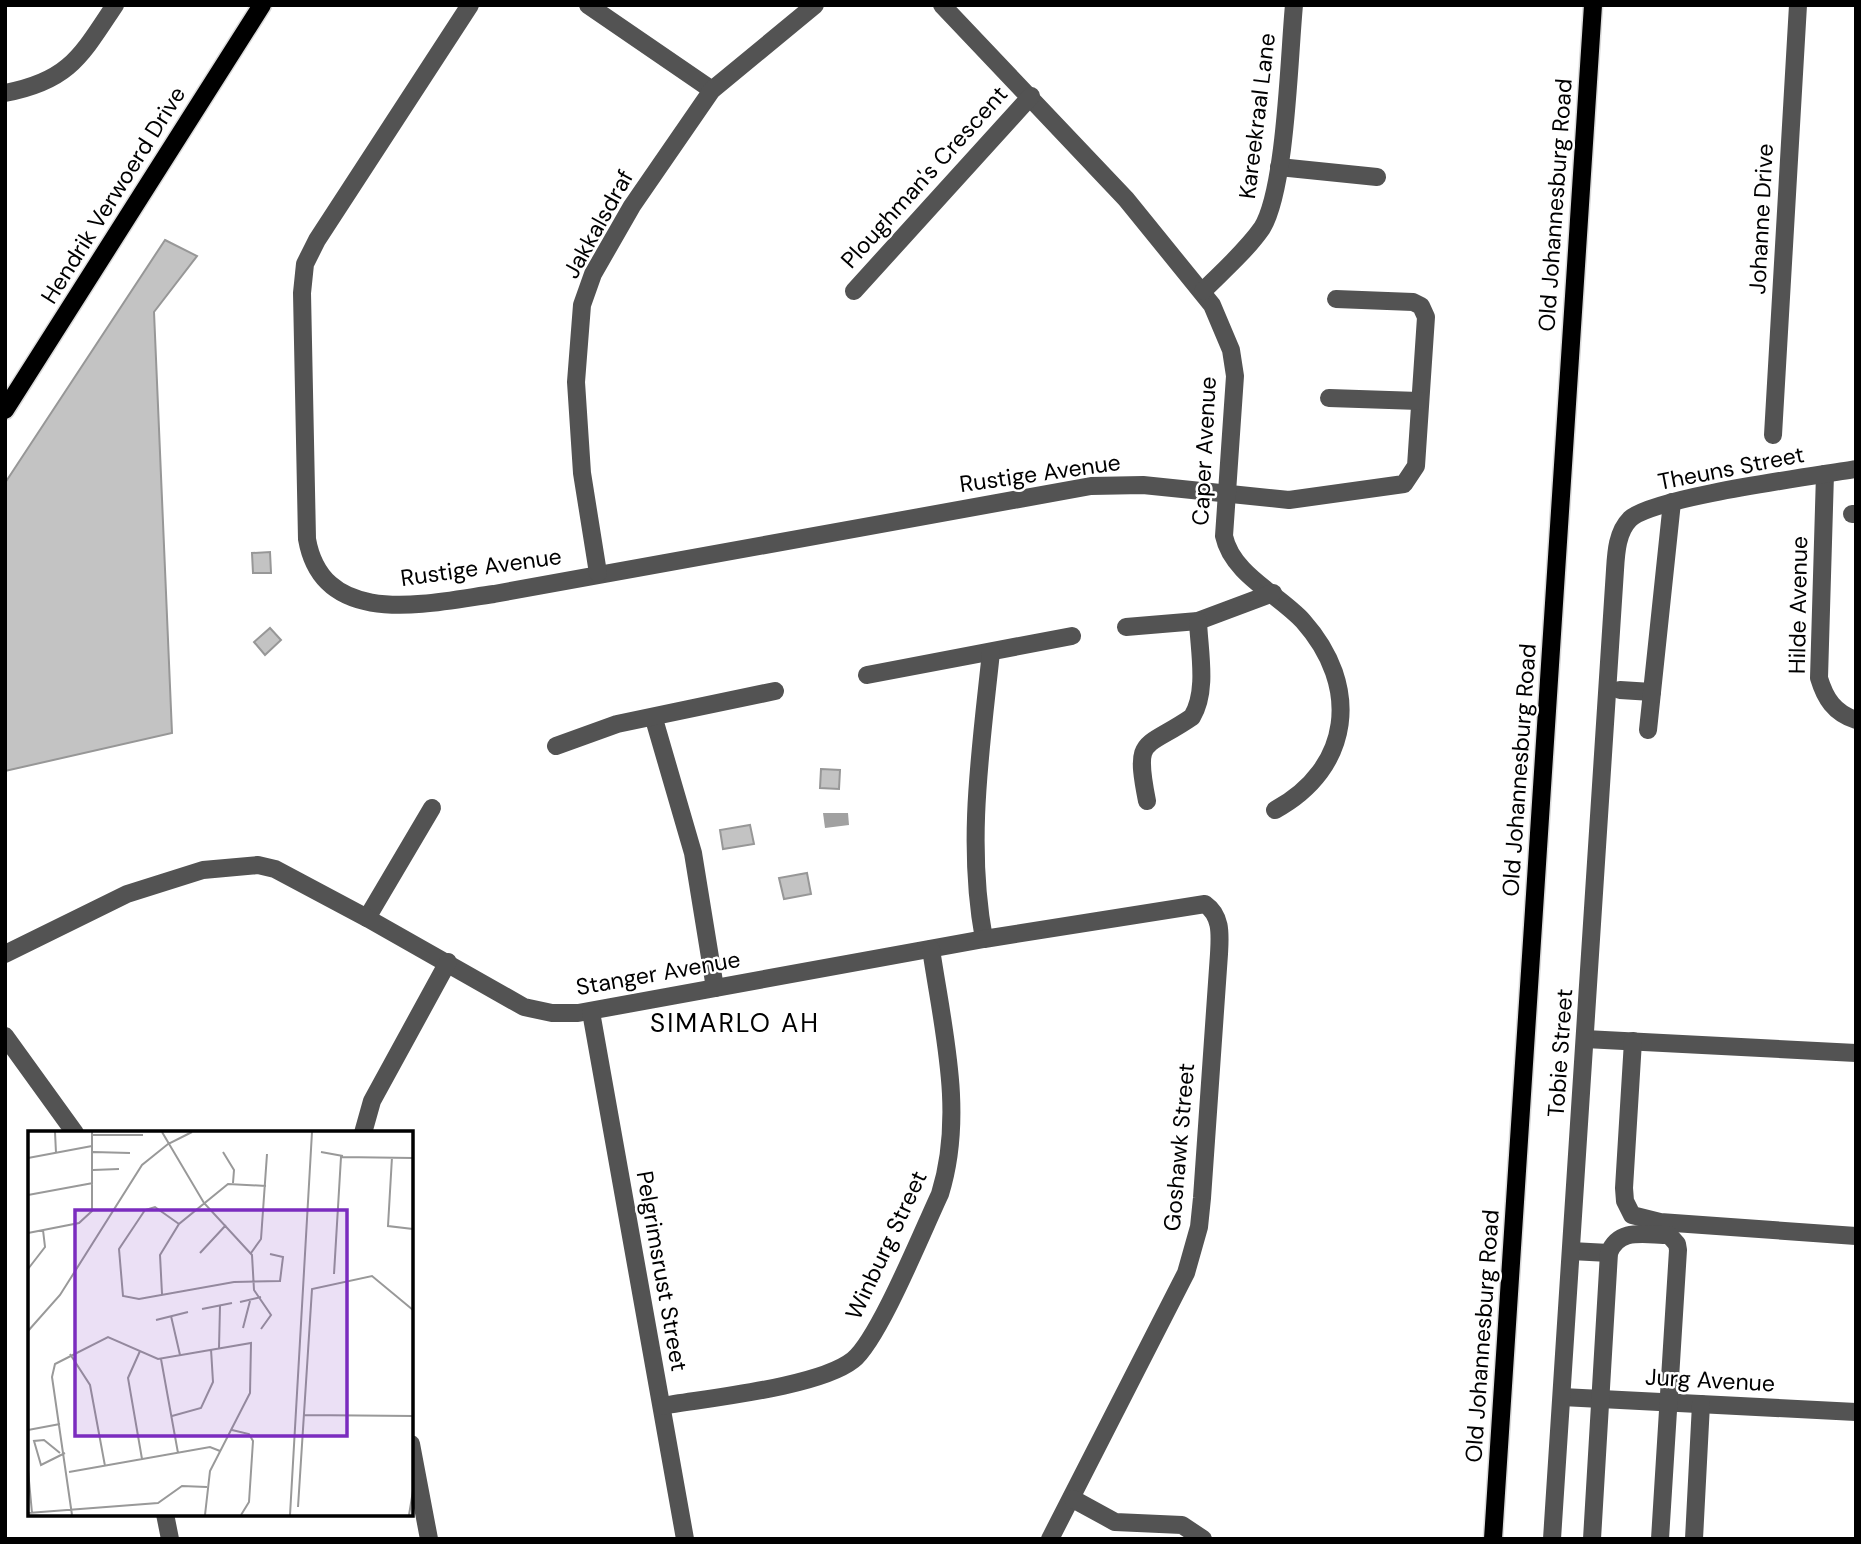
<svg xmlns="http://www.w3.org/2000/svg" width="1861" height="1544" viewBox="0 0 1861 1544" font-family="'DM Sans',sans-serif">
<rect width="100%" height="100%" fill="#fff"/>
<path fill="#a1a1a1" d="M823 813H848L849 825 825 828Z"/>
<g fill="#c3c3c3" stroke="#979797" stroke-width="2">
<path d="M165 240 197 256 154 312 172 733 5 771V483Z"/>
<path d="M270 552 271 573H253L252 553Z"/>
<path d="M270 628 281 640 265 655 254 642Z"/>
<path d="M821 769 840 770 839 789 820 788Z"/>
<path d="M750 825 754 844 723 849 720 830Z"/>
<path d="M807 873 811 894 784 899 779 878Z"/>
</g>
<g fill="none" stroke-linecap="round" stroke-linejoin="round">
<g stroke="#dbdbdb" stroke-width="21">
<g id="major">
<path d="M5 410 262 5"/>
<path d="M1493 1539 1593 5"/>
</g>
</g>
<g stroke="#535353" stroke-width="18">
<path d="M470 5 317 240 305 264 302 293 307 539C323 630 429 603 494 594L1091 486 1143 485 1289 500 1404 484 1416 466 1426 317 1421 306 1413 302 1336 299"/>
<path d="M588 5 712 90"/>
<path d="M942 5 1126 199 1212 305 1231 350 1235 376 1224 536C1232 574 1278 594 1303 621 1361 686 1352 768 1275 810"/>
<path d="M5 93C69 81 81 56 115 5"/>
<path d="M1279 167 1377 177"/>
<path d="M854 291 1031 96"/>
<path d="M1203 291C1223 271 1246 251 1262 228 1286 189 1289 56 1294 5"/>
<path d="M1329 398 1419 401"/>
<path d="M1773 435 1798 5"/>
<path d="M1825 474 1819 678C1825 698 1834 713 1856 720"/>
<path d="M1852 514H1856"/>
<path d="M598 573 582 473 576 382 582 305 593 274 632 206 712 90 815 5"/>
<path d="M1126 627 1198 621 1273 593"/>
<path d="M867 675 1072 636"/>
<path d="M1620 690 1652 692"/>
<path d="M654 719 693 853 715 988"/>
<path d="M1648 730 1672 502"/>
<path d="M556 746 617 724 775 691"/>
<path d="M1147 801C1134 735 1144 750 1192 717 1208 691 1199 650 1198 621"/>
<path d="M367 918 432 808"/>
<path d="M984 939C966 843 981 748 991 652"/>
<path d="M5 954 127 894 203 870 258 865 275 869 367 918 524 1007 552 1013H578L984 939 1205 904C1222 916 1220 935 1219 954L1202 1198 1199 1227 1186 1273 1050 1539"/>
<path d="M591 1012 685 1539"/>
<path d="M5 1036 75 1133"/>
<path d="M1585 1039 1856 1053"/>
<path d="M1633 1041 1624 1188 1625 1201 1632 1215 1660 1222 1856 1236"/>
<path d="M363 1133 372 1101 448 962"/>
<path d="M1571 1251 1609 1253"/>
<path d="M1562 1397 1856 1412"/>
<path d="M662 1406C708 1398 819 1387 853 1360 879 1339 923 1230 940 1194 965 1114 943 1030 931 949"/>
<path d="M411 1444 429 1539"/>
<path d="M1073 1499 1115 1522 1182 1525 1203 1539"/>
<path d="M165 1514 170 1539"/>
<path d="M1552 1539 1615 570C1616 553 1617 532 1630 519 1653 497 1815 476 1856 469"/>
<path d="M1592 1539 1609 1253C1619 1227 1645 1235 1669 1235L1677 1244 1678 1250 1660 1539"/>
<path d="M1694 1539 1701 1404"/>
</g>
<use href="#major" stroke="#000" stroke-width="18"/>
</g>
<g text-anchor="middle" stroke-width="5" stroke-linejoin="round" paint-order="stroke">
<g font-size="23" fill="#000" stroke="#fff">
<text transform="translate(1257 116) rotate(-83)" y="8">Kareekraal Lane</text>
<text transform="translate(924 177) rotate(-48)" y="8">Ploughman's Crescent</text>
<text transform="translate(113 195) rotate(-58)" y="8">Hendrik Verwoerd Drive</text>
<text transform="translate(1555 205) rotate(-86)" y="8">Old Johannesburg Road</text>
<text transform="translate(1761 219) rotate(-87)" y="8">Johanne Drive</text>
<text transform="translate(598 224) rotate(-61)" y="8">Jakkalsdraf</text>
<text transform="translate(1204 451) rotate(-87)" y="8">Caper Avenue</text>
<text transform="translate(1731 468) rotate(-11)" y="8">Theuns Street</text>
<text transform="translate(1040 473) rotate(-8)" y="8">Rustige Avenue</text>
<text transform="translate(481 567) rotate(-8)" y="8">Rustige Avenue</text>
<text transform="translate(1798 605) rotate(-89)" y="8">Hilde Avenue</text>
<text transform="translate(1519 770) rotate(-86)" y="8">Old Johannesburg Road</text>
<text transform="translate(658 973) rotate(-10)" y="8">Stanger Avenue</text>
<text transform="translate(1560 1053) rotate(-86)" y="8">Tobie Street</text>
<text transform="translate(1179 1147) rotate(-85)" y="8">Goshawk Street</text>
<text transform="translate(886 1245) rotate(-65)" y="8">Winburg Street</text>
<text transform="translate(662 1271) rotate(80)" y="8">Pelgrimsrust Street</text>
<text transform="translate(1482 1336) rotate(-86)" y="8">Old Johannesburg Road</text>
<text transform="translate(1710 1380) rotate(3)" y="8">Jurg Avenue</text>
</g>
<g font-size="26" letter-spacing="2" fill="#000" stroke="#fff">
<text x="735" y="1032">SIMARLO AH</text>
</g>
</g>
<g transform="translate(28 1131)">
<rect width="385" height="385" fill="#fff"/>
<path fill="none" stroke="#999" stroke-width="2" d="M27 1 28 22M134 1 176 72 224 124 226 159 243 184 233 198M64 4H115M65 21 102 22M195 21 206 39 205 52M293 21 315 25M364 26 360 95 385 98M0 27 64 15M65 39 91 38M0 64 65 52M151 93 127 76 117 79 91 118 95 165 111 168 206 151 252 150 255 126 242 123M0 102 51 92 64 80V1M172 122 198 94M223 122 233 108 239 23M0 138 17 116 15 99M306 143 313 26 385 27M134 163 132 124 151 93 200 53 238 55M212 171 233 166M174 178 204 172M143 185 152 224M128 189 160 181M215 197 222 170M0 200 32 164 114 34 140 13 164 1M191 217 192 175M112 220 100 247 114 328M42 223 62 254 77 335M133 228 150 322M275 284 385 285M144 285 173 277 185 251 183 218M0 299 32 293M204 299 221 303 225 310 221 371 213 384M32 322 16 309 6 310 13 334 37 322M0 339 4 382M41 341 182 316 192 320M270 376 284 158 344 145 385 179M0 382 130 372 154 355 179 356M44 384 24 246 27 233 80 206 130 228 223 212 222 262 182 340 177 384M262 384 284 1M381 384 385 360"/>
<path fill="#7b2cbf" fill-opacity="0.15" stroke="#7b2cbf" stroke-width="3.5" d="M47 79H319V305H47Z"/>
<rect width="385" height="385" fill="none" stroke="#000" stroke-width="3.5"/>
</g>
<rect width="1861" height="1544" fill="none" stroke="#000000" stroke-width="14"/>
</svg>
